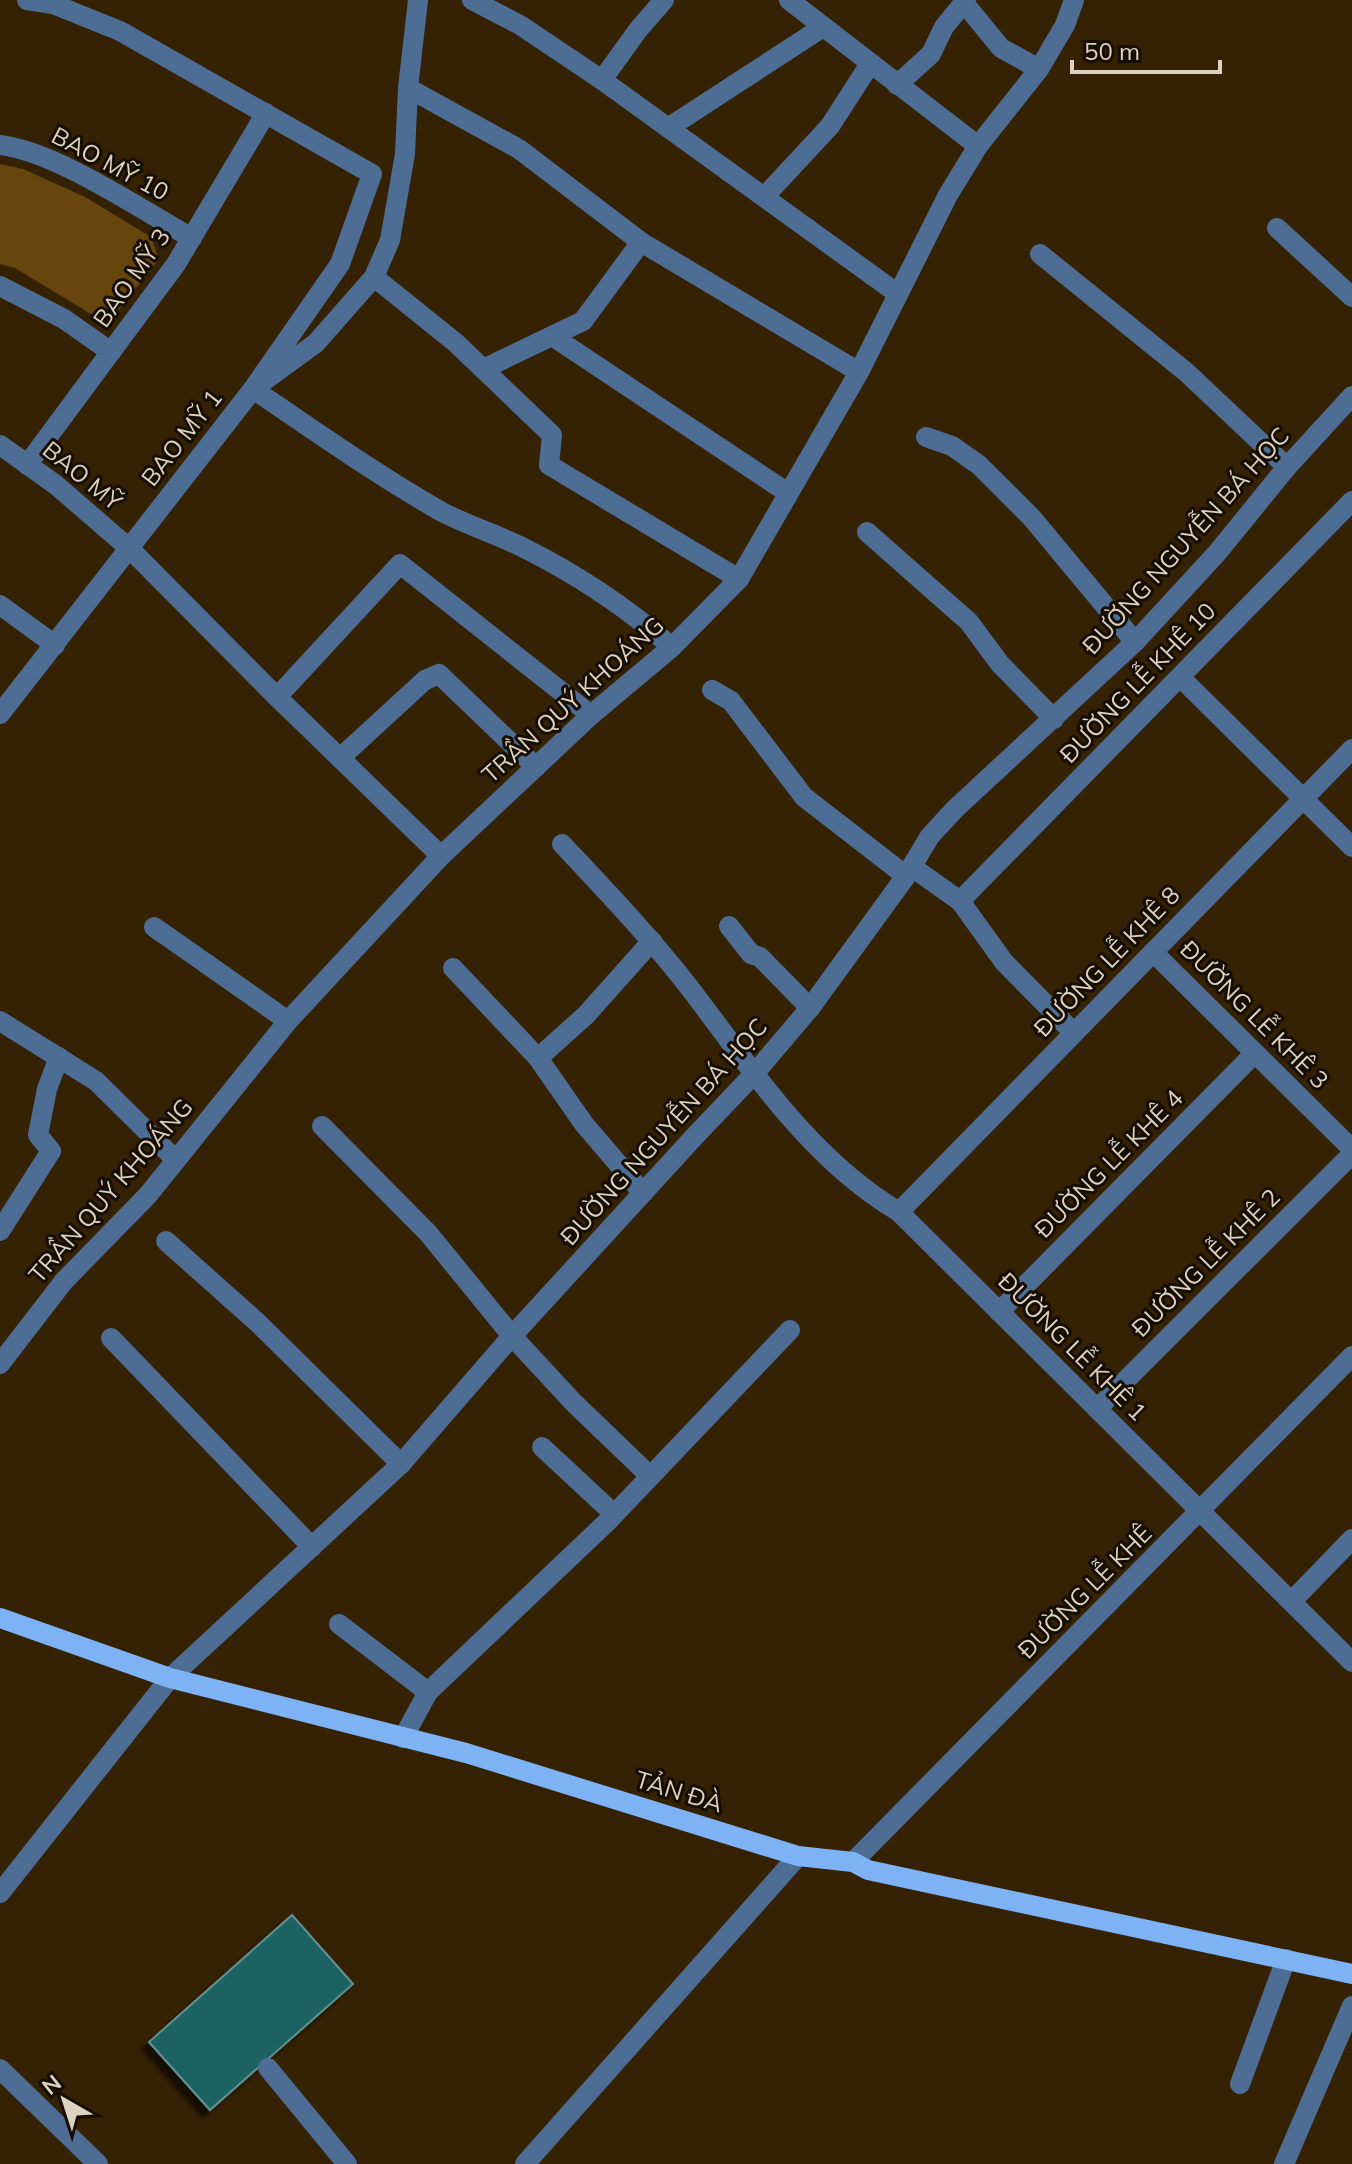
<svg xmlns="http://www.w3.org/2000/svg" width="1352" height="2164" viewBox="0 0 1352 2164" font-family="Mulish,sans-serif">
<defs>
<filter id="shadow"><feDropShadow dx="-7" dy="7" stdDeviation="2" flood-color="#0009"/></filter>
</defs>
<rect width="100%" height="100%" fill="#352205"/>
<path fill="#67460d" d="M0 164 23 169 85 197 151 237 159 259 118 311 96 317 15 268 0 264Z"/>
<path fill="#1e6262" stroke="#619190" stroke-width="2" filter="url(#shadow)" d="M292 1915 353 1984 210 2110 149 2042Z"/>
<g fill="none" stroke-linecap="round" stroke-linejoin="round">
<g stroke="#4d6d95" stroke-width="20">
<path d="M418 0 408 88 405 154 390 240 374 277 316 343 253 389C315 431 377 475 442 512 467 525 495 534 520 546 575 573 626 607 672 647"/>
<path d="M472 0 520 25 602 80 898 294"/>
<path d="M789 0 978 146"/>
<path d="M964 3 1001 48 1039 69"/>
<path d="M602 80 638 30 664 0"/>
<path d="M897 85 931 54 944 27 966 0"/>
<path d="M408 88 519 149 641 242 859 372"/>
<path d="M668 128 823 27"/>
<path d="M0 145C57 152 140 209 192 238"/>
<path d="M764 197 830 126 870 64"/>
<path d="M1277 228 1352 297"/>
<path d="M1040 254 1186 372 1287 467"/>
<path d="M374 277 456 343 552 435 549 465 739 579"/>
<path d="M0 286 64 319 111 352"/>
<path d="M552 336 788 493"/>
<path d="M483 369 583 321 641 242"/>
<path d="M926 437 952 446 979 465 1032 518 1135 642"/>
<path d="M0 445 56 485 130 549 277 697 441 856"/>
<path d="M27 465 176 264 266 113"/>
<path d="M867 532 969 622 1000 664 1054 719"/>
<path d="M0 605 55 645"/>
<path d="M1180 677 1352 847"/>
<path d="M712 690 731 701 804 797 906 876"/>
<path d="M277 697 400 564 591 715"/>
<path d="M0 714 253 389 340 264 372 174 120 31 53 4 27 0"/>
<path d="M340 758 425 680 439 674 536 767"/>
<path d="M562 844C607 892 652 939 692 991 753 1071 810 1159 899 1212L1352 1662"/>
<path d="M912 867 960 901 1004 962 1074 1033"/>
<path d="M960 901 1352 501"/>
<path d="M729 926 751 954 760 957 810 1008"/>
<path d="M154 927 288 1021"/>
<path d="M1153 952 1352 1149"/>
<path d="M453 968 538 1058 584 1124 643 1193"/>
<path d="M0 1021 96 1081 176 1160"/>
<path d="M538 1058 586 1015 652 941"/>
<path d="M322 1126 428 1233 512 1336 573 1402 650 1476"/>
<path d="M899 1212 1352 749"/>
<path d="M0 1231 51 1151 38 1135 47 1089 59 1057"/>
<path d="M166 1241 258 1323 401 1464"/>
<path d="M999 1312 1255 1053"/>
<path d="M111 1338 312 1547"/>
<path d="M0 1364 64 1281 148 1195 288 1021 441 856 591 715 672 647 739 579 859 372 948 195 978 146 1039 69 1065 25 1074 0"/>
<path d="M1097 1409 1352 1154"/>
<path d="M542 1447 614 1514"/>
<path d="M1292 1601 1352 1539"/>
<path d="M339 1624 428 1692"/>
<path d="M403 1738 428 1692 607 1522 790 1330"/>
<path d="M853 1862 1352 1356"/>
<path d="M0 1893 170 1678 401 1464 512 1336 694 1137 754 1074 810 1008 906 876 930 836 955 809 1135 642 1217 553 1287 467 1352 396"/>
<path d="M268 2068 347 2164"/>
<path d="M0 2069 98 2164"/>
<path d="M1240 2084 1286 1959"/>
<path d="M525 2164 798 1856"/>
<path d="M1284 2164 1352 2006"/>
</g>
<path stroke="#7db2f5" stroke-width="20" d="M0 1618 170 1678 466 1753 798 1856 853 1862 868 1870 1352 1974"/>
</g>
<g text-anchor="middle" stroke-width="6" stroke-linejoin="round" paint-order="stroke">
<g font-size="24" fill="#ddd1c0" stroke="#160e04">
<text transform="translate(110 164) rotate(28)" y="8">BAO MỸ 10</text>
<text transform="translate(132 278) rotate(-55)" y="8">BAO MỸ 3</text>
<text transform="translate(182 438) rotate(-52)" y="8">BAO MỸ 1</text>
<text transform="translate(82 476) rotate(39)" y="8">BAO MỸ</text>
<text transform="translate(1186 541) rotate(-48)" y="8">ĐƯỜNG NGUYỄN BÁ HỌC</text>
<text transform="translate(1138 683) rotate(-46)" y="8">ĐƯỜNG LỄ KHÊ 10</text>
<text transform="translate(573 700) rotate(-42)" y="8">TRẦN QUÝ KHOÁNG</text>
<text transform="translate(1107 962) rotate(-46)" y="8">ĐƯỜNG LỄ KHÊ 8</text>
<text transform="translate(1254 1015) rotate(45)" y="8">ĐƯỜNG LỄ KHÊ 3</text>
<text transform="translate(664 1132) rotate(-48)" y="8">ĐƯỜNG NGUYỄN BÁ HỌC</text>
<text transform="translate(1109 1164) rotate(-45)" y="8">ĐƯỜNG LỄ KHÊ 4</text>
<text transform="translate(111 1191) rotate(-49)" y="8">TRẦN QUÝ KHOÁNG</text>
<text transform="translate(1206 1263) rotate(-45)" y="8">ĐƯỜNG LỄ KHÊ 2</text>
<text transform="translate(1072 1347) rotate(45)" y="8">ĐƯỜNG LỄ KHÊ 1</text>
<text transform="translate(1085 1592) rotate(-45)" y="8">ĐƯỜNG LỄ KHÊ</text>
<text transform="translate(679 1792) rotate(17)" y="8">TẢN ĐÀ</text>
</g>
</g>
<g transform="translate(64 2100) rotate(321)" stroke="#160e04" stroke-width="6" paint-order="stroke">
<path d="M0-6L14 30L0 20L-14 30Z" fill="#ddd1c0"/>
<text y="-12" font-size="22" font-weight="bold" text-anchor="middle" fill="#ddd1c0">N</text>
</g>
<path d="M1072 60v12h148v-12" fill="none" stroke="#ddd1c0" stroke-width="4"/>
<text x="1084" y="60" font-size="24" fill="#ddd1c0" stroke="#160e04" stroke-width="6" paint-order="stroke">50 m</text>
</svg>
